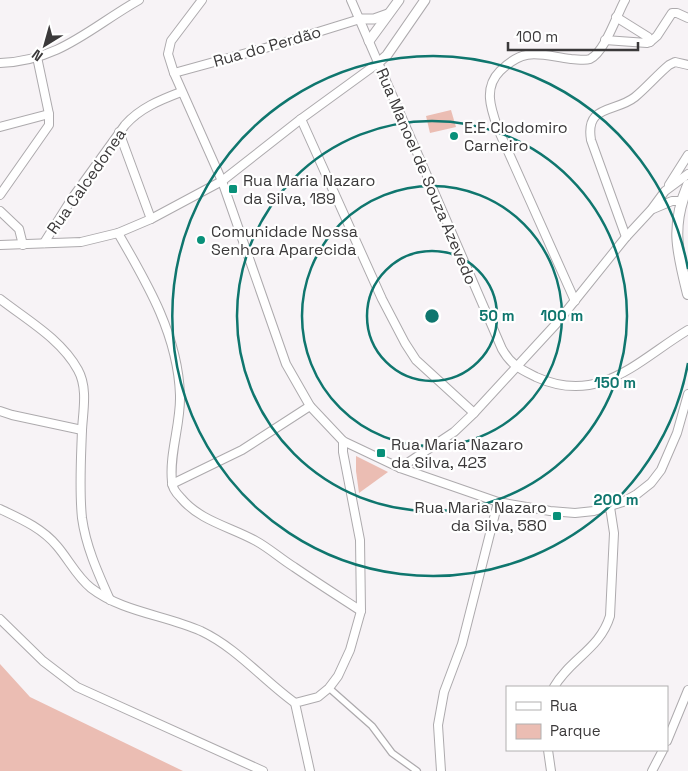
<svg xmlns="http://www.w3.org/2000/svg" width="688" height="771" viewBox="0 0 688 771" font-family="'Space Grotesk',sans-serif">
<rect width="100%" height="100%" fill="#f7f3f6"/>
<g fill="#ebbdb3">
<path d="M451 110 456 127 430 133 426 116Z"/>
<path d="M356 456 388 472 359 493 356 471Z"/>
<path d="M0 664 30 697 183 771H0Z"/>
</g>
<g fill="none" stroke-linecap="round" stroke-linejoin="round">
<g stroke="#adaaad" stroke-width="8">
<path id="pedestrian" d="M329 688 372 726 392 753 417 771"/>
</g>
<g stroke="#adaaad" stroke-width="10">
<g id="minor">
<path d="M202 0 171 41 168 54 174 73 222 181 286 364 310 406 343 441 400 468 498 502 550 511 575 513 594 511 623 502 637 494 651 483 661 470 677 433 688 394"/>
<path d="M351 0 502 349C511 365 520 369 536 377 600 406 638 360 688 330"/>
<path d="M605 40 647 43 650 42 648 37 616 17"/>
<path d="M650 42 657 36 672 13H677L688 18"/>
<path d="M0 63C60 61 91 27 139 0"/>
<path d="M174 73 276 45 360 19"/>
<path d="M301 119 382 299 405 343 416 360 474 413"/>
<path d="M0 127 49 114"/>
<path d="M119 132 151 219"/>
<path d="M669 185 688 155"/>
<path d="M0 195 49 125V114L37 57"/>
<path d="M653 209 672 201H681"/>
<path d="M0 211 19 229 23 245"/>
<path d="M118 233C147 283 178 335 180 395 181 424 169 453 172 482 172 487 177 494 181 498 200 521 231 527 256 541 269 548 281 559 294 567 316 582 338 596 361 611"/>
<path d="M626 237 591 140C585 104 615 113 635 97 647 87 657 75 669 65L675 62 688 65"/>
<path d="M44 243 73 197 125 125C140 108 160 100 181 92"/>
<path d="M0 245 81 242 118 233 151 219 222 181 301 119 378 63"/>
<path d="M0 299C27 320 61 339 78 370 88 388 83 411 82 430 81 459 79 489 82 518 86 547 98 573 110 600"/>
<path d="M575 301 498 129C491 109 483 88 500 71 525 46 540 55 571 59 577 59 584 61 590 59 605 52 617 14 625 0"/>
<path d="M0 411 12 415 82 430"/>
<path d="M400 468 454 432 474 413 556 324 626 237 651 210 665 191 688 174"/>
<path d="M172 484 242 450 310 406"/>
<path d="M0 509C21 519 42 528 57 546 69 560 77 577 91 588 122 612 165 615 201 631 237 648 263 680 295 703"/>
<path d="M0 619 43 661 77 687 263 771"/>
<path d="M554 687C570 659 600 649 610 616L614 533 610 507"/>
<path d="M667 741 688 690"/>
<path d="M548 750 551 771"/>
<path d="M310 771 295 703 318 697 329 688 338 676 350 650 361 611 360 540 343 452V441"/>
<path d="M441 771 438 725 444 692 462 644 498 502"/>
<path d="M652 771 663 750"/>
</g>
</g>
<g stroke="#adaaad" stroke-width="11">
<g id="tertiary">
<path d="M360 19H374L388 14"/>
<path d="M369 41 399 0"/>
<path d="M378 63 387 55 425 0"/>
</g>
</g>
<g stroke="#adaaad" stroke-width="12">
<path id="secondary" d="M688 185C670 227 678 253 688 294"/>
</g>
<use href="#pedestrian" stroke="#fff" stroke-width="5.5"/>
<use href="#minor" stroke="#fff" stroke-width="8"/>
<use href="#tertiary" stroke="#fff" stroke-width="9"/>
<use href="#secondary" stroke="#fff" stroke-width="10"/>
</g>
<g fill="none" stroke="#0f766e" stroke-width="2.5">
<circle cx="432" cy="316" r="65"/>
<circle cx="432" cy="316" r="130"/>
<circle cx="432" cy="316" r="195"/>
<path d="M688 363A260 260 0 1 1 688 269"/>
</g>
<g fill="#089079" stroke="#fff" stroke-width="2">
<circle cx="454" cy="136" r="5"/>
<rect x="228" y="184" width="10" height="10" rx="2.5"/>
<circle cx="201" cy="240" r="5"/>
<rect x="376" y="448" width="10" height="10" rx="2.5"/>
<rect x="552" y="511" width="10" height="10" rx="2.5"/>
</g>
<g text-anchor="middle" stroke-width="4.5" stroke-linejoin="round" paint-order="stroke">
<g font-size="16" fill="#3b393a" stroke="#fff">
<text transform="translate(267 46) rotate(-16)" y="6">Rua do Perdão</text>
<text transform="translate(427 176) rotate(67)" y="6">Rua Manoel de Souza Azevedo</text>
<text transform="translate(86 181) rotate(-55)" y="6">Rua Calcedonea</text>
</g>
<g font-size="16" fill="#3b393a" stroke="#fff" text-anchor="start">
<text x="464" y="133">E.E Clodomiro<tspan x="464" dy="18">Carneiro</tspan></text>
<text x="243" y="186">Rua Maria Nazaro<tspan x="243" dy="18">da Silva, 189</tspan></text>
<text x="211" y="237">Comunidade Nossa<tspan x="211" dy="18">Senhora Aparecida</tspan></text>
<text x="391" y="450">Rua Maria Nazaro<tspan x="391" dy="18">da Silva, 423</tspan></text>
<text x="547" y="513" text-anchor="end">Rua Maria Nazaro<tspan x="547" dy="18">da Silva, 580</tspan></text>
</g>
</g>
<circle cx="432" cy="316" r="8" fill="#0f766e" stroke="#fff" stroke-width="2.5"/>
<g font-size="15" text-anchor="middle" font-weight="bold" fill="#0f766e" stroke="#fff" stroke-width="4.5" stroke-linejoin="round" paint-order="stroke">
<text x="497" y="321">50 m</text>
<text x="562" y="321">100 m</text>
<text x="615" y="388">150 m</text>
<text x="616" y="505">200 m</text>
</g>
<rect x="506" y="686" width="162" height="65" fill="#ffffff" stroke="#b1b0b0"/>
<rect x="516" y="702" width="25" height="8" fill="#ffffff" stroke="#b1b0b0"/>
<text x="550" y="711" font-size="15" fill="#3b393a">Rua</text>
<rect x="516" y="724" width="25" height="15" fill="#ebbdb3" stroke="#b1b0b0"/>
<text x="550" y="736" font-size="15" fill="#3b393a">Parque</text>
<g transform="translate(45 45) rotate(217)" stroke="#ffffff" stroke-width="4" paint-order="stroke">
<path d="M0-4L9 19L0 12L-9 19Z" fill="#3b393a"/>
<text y="-8" font-size="14" font-weight="bold" text-anchor="middle" fill="#3b393a">N</text>
</g>
<path d="M508 42v8h130v-8" fill="none" stroke="#3b393a" stroke-width="2.5"/>
<text x="516" y="42" font-size="15" fill="#3b393a" stroke="#ffffff" stroke-width="4" paint-order="stroke">100 m</text>
</svg>
